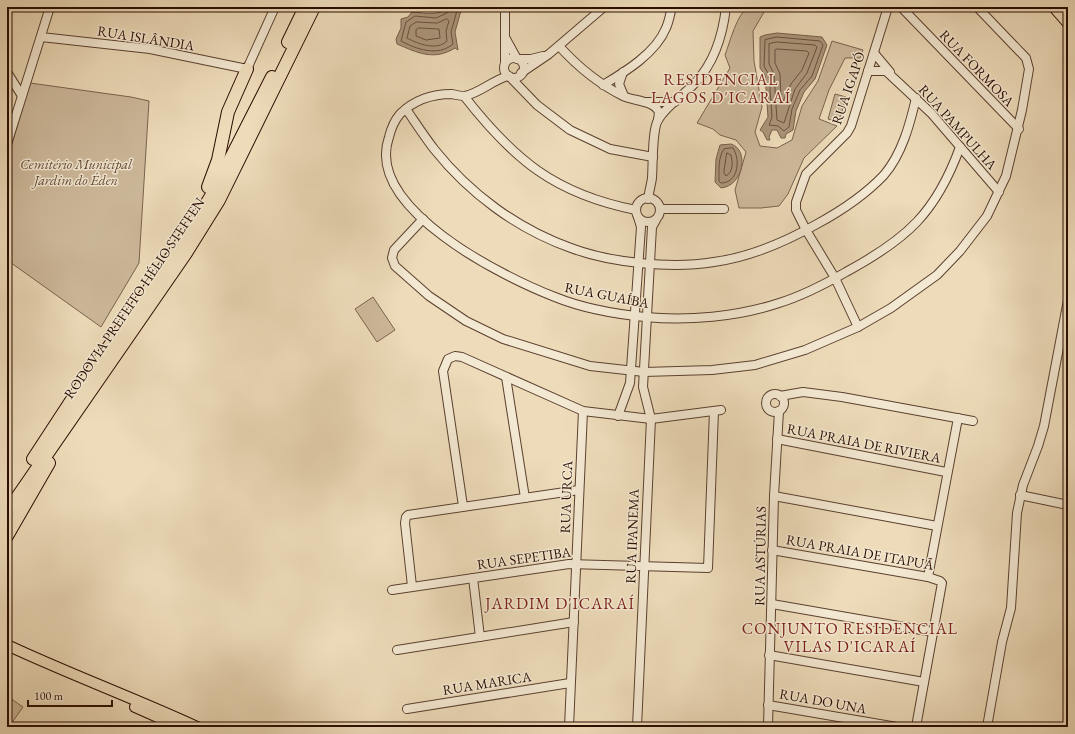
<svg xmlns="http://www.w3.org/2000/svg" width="1075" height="734" viewBox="0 0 1075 734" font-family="'EB Garamond',serif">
<rect width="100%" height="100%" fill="#eddbb9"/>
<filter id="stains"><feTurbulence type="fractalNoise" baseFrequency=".005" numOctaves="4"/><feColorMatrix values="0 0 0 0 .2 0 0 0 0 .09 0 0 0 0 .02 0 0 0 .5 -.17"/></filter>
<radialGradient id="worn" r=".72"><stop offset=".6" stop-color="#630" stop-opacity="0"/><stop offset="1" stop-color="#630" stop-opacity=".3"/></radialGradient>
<g fill="#ccb89a" stroke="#7b624e">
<path d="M749 7H767L753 31 754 61 762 107 755 132 760 146 777 148 792 140 802 106 818 81 832 41 863 50 860 58H845L829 90 819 119 837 126 804 158 788 194 779 206 761 208H739L735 190 746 152 736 140 720 135 713 129 697 123 730 68 725 55C730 42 737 13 749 7Z"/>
<path d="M30 83 131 97 149 101 139 263 101 327 7 260V161Z"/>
<path d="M835 94 846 97 839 122 828 119Z"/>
<path d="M373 297 395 330 377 342 355 309Z"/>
<path d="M7 696 23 707 11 724 7 721Z"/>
</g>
<g fill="#ab957a" stroke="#775e4a">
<path d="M447 7H462L455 32 458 50 455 48C434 61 418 53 397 44L396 39 401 28V19L408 17 412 12C424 13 439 17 447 7Z"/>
<path d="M777 33 822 37 827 45 815 79 804 92 796 111 793 130 786 134 785 138H781L777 130H772L769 137 770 140H767L763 132 760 130 768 117 765 75 760 68V37L765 35Z"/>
<path d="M731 144C750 150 743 186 721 188L715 182 716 159 720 145Z"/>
</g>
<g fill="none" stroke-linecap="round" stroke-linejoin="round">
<g stroke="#6a503e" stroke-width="1">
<path d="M450 7 447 13 436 18 415 16 406 22 401 41C416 49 438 57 453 44L451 32 458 7"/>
<path d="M447 19 449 21 446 31 447 41C437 51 418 44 407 38L410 26 416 22 437 23Z"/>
<path d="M419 28 439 29 440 38 426 40 416 36V30Z"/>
<path d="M777 37 820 41 823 45 812 76 800 90 792 109 789 127 784 131 778 126 769 125 772 117 769 75 764 66 765 40Z"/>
<path d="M777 42 815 45 817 47 807 73 795 89 784 123 777 120 774 74 769 64V44Z"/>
<path d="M777 49 807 51 809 53 802 70 791 84 783 101 781 99 780 74 775 63V50Z"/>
<path d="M733 148C741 160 738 183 721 183L719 181C719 170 718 157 724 149Z"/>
<path d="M727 153 731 155C733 163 733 172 726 176L724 173Z"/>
</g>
<g stroke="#5b402f" stroke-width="10">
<g id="minor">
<path d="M505 7V63"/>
<path d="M901 7 1019 129"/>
<path d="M7 9 8 7"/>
<path d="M41 37 150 49 247 69 275 7"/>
<path d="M506 39 517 59"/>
<path d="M559 46C578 67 597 83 623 96 633 101 653 100 659 112L658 120"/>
<path d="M874 53 890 72"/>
<circle cx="514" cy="68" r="10"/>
<path d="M518 59H531L543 56"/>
<path d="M868 71H886L931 113 999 192"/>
<path d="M7 72 22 96"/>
<path d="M623 72 619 84 624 96"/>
<path d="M521 73 549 54 604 7"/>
<path d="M508 76C493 80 480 93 465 96 461 96 456 95 452 94 432 94 414 100 400 114 394 121 391 129 389 137 364 208 503 277 555 297 582 308 615 314 645 317 688 321 737 317 779 303 802 296 825 284 846 272 907 239 936 213 960 147"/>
<path d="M509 76 537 105 570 130 610 149 653 157"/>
<path d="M603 85C625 72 656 53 666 28 669 22 670 14 672 7"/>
<path d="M464 96C514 160 555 194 636 210"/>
<path d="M647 102H675"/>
<path d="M406 109C415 122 424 136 434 149 469 193 517 229 571 248 611 263 672 269 714 262 751 257 785 242 817 224 841 211 865 195 884 175 902 154 910 124 916 98"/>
<path d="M7 144 50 7"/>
<circle cx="648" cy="210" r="12"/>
<path d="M648 199C649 192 651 185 652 178 653 164 652 130 658 120 667 105 684 95 695 83 714 63 723 34 726 7"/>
<path d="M660 209H724"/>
<path d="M423 219 394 250 392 258 395 266 429 296 466 321 503 339 590 366 644 372 712 370 755 365 805 350 858 327 891 308 937 275 960 251 987 216 1006 176 1022 110 1029 69 1026 58 977 7"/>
<path d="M858 327 835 278 806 230 796 210V202L806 174 847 133 851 126 888 7"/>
<path d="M506 377 525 498"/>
<circle cx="775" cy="403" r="9"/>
<path d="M780 396 803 392 842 397 973 421"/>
<path d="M618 416 630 383 641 227 638 217"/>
<path d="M777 439 946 472"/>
<path d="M1020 495 1068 505"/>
<path d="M774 496 937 526"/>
<path d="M463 506 443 371 448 359 455 356 462 357 583 411 651 419 721 410"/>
<path d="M772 550 928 577 940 581 942 583 916 727"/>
<path d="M928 577 958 418"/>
<path d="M473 578 480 637"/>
<path d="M412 586 405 523 406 517 408 515 579 490"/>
<path d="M392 590 569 564 708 568 714 411"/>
<path d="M772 604 933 632"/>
<path d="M397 650 574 622"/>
<path d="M769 655 924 682"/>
<path d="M768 705 897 727"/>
<path d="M407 709 570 683"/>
<path d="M569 727 583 411"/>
<path d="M637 727 651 419 643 387 652 227 656 220"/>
<path d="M768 727 774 496 779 411"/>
<path d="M987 727 1002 642 1011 608 1017 513 1023 485 1038 446 1044 426 1068 300"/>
</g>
</g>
<g stroke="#2a0c01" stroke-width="12">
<g id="major">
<path d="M7 645C69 674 134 698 197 727"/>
<path d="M135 707 180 727"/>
</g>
</g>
<g stroke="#2a0c01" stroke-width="14">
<g id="highway">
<path d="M1055 7 1068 22"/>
<path d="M288 42 305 7"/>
<path d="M208 187 218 160 228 112 247 69"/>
<path d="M33 459 69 404 188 233 213 193 272 77"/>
<path d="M7 512 186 253 219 200 314 7"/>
<path d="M7 536 49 463"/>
</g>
</g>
<use href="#minor" stroke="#f3e8d2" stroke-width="8"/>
<use href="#major" stroke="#eddbb9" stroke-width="10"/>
<use href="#highway" stroke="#eddbb9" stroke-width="12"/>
</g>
<g text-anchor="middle" stroke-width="3" stroke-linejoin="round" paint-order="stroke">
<g font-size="14" fill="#2a0c01" stroke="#f3e8d2">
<text transform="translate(146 38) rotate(9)" y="5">RUA ISLÂNDIA</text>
<text transform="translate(977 68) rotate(46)" y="5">RUA FORMOSA</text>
<text transform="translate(848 88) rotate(-71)" y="5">RUA IGAPÓ</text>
<text transform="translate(958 127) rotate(48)" y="5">RUA PAMPULHA</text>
<text transform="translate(607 295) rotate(11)" y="5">RUA GUAÍBA</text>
<text transform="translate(134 298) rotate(-56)" y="5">RODOVIA PREFEITO HÉLIO STEFFEN</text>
<text transform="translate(864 443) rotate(11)" y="5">RUA PRAIA DE RIVIERA</text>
<text transform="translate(566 497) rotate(-88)" y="5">RUA URCA</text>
<text transform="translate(632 536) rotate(-88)" y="5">RUA IPANEMA</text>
<text transform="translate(860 552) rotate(10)" y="5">RUA PRAIA DE ITAPUÃ</text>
<text transform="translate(760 556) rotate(-89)" y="5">RUA ASTÚRIAS</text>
<text transform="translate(524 558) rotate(-8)" y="5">RUA SEPETIBA</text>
<text transform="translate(487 683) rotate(-9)" y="5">RUA MARICA</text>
<text transform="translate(823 701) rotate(10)" y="5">RUA DO UNA</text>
</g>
<g font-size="14" font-style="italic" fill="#634837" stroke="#f3e8d2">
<text x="76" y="169">Cemitério Municipal<tspan x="76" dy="16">Jardim do Éden</tspan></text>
</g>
<g font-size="16" letter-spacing="1" fill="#7a1f14" stroke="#f3e8d2">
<text x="721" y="85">RESIDENCIAL<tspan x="721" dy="18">LAGOS D'ICARAÍ</tspan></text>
<text x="560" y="609">JARDIM D'ICARAÍ</text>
<text x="850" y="634">CONJUNTO RESIDENCIAL<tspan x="850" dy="18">VILAS D'ICARAÍ</tspan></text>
</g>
</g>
<rect width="1075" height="734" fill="none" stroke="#eddbb9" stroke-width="24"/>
<rect x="8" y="8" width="1059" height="718" fill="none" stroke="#2a0c01" stroke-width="2"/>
<rect x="12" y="12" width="1051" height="710" fill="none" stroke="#2a0c01"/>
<path d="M28 700v6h84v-6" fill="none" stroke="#2a0c01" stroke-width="2"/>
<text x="34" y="700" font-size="12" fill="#2a0c01" stroke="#f3e8d2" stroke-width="3" paint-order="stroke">100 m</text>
<rect width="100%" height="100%" filter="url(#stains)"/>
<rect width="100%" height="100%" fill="url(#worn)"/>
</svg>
